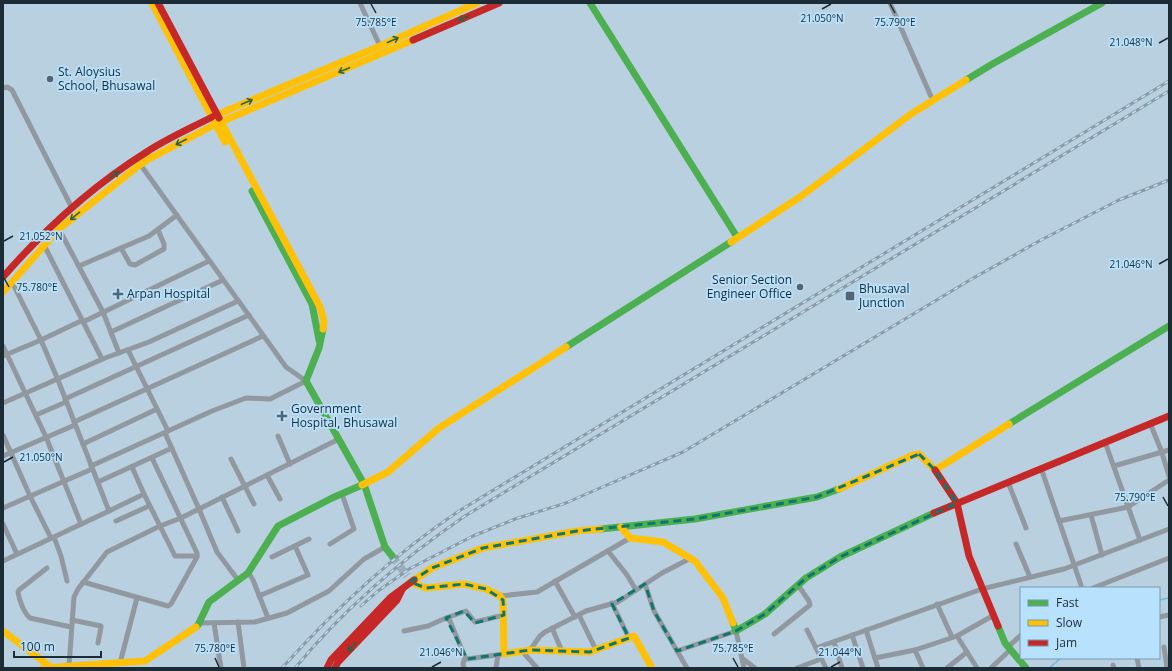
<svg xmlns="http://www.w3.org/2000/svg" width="1172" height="671" viewBox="0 0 1172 671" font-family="'Open Sans',sans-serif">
<rect width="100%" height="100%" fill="#b9d0e0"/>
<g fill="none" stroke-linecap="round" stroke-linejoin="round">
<g stroke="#62bdee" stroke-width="1.5">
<path d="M1159 600 1169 598"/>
<path d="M1049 668 1061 658"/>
</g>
<path stroke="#9aafbe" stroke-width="8" stroke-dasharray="8 4" stroke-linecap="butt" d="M392 556 407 576"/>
<g stroke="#92989f" stroke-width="5">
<path d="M360 3 380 46"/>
<path d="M890 3 933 101"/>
<path d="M3 88 7 87 12 90 72 208"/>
<path d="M59 229 103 312 119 353"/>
<path d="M44 245 102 359"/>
<path d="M121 248 130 264 135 265 164 249V244L158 230"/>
<path d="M79 266 149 236 177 215"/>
<path d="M83 322 209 261"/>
<path d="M111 332 223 280"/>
<path d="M3 346 46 437 81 524"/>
<path d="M128 350 168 431"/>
<path d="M3 356 41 340 83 320"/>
<path d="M65 399 249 315"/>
<path d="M3 403 105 358 149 342 238 301"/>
<path d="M36 415 66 402"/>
<path d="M74 422 263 336"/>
<path d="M1150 423 1161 450 1169 476"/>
<path d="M165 433 199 509 217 552 238 580"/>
<path d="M3 435 30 496 51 538"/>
<path d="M278 436 290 464"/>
<path d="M1105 442 1140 540"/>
<path d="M83 444 157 409"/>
<path d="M3 456 75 425"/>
<path d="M231 459 254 504"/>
<path d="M91 466 212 411 246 398 270 399 306 381 286 367 140 164"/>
<path d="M1114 466 1169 450"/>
<path d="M132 467 144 494"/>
<path d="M1041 468 1082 588"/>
<path d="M267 475 280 499"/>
<path d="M98 482 172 448"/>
<path d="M1008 482 1026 528"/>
<path d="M222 497 238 531"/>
<path d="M3 508 92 469"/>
<path d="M109 511 144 494 160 526 181 518 339 439"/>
<path d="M1091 515 1102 555"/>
<path d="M116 521 149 506"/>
<path d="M1059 521 1128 507 1169 480"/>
<path d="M3 524 17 554"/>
<path d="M54 537 61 556 67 581"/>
<path d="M330 544 354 529 342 494"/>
<path d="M1016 544 1030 577"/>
<path d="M608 551 627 575 636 590"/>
<path d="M272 557 309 539"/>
<path d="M3 561 109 511 58 380 41 340 12 282"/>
<path d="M47 568 19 590 18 592C19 600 24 613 30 618L71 627"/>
<path d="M248 572 253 580 268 618"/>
<path d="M555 581 575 617"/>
<path d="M83 582 168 606 171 604 197 557V553L152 458"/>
<path d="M645 584 654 611 687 668"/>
<path d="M1093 588 1169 558"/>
<path d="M259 596 308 575 295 546"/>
<path d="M500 596 537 592 630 538"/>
<path d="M612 603 629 638"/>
<path d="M937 604 952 637"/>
<path d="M579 615 596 650"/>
<path d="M1159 617 1169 615"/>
<path d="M446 618 466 611 475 622 504 615"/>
<path d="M72 620 101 626V627L98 643"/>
<path d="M238 622 244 668"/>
<path d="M199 623 255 622 287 613 329 591 364 559 385 547"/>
<path d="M214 623 221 668"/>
<path d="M552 628 562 651"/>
<path d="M807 630 826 668"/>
<path d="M866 630 878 668"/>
<path d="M404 631 428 626 446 618 450 621 465 657 467 659 504 654"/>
<path d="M774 634 810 605 809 601 798 585"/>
<path d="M852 635 863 668"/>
<path d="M957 636 977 668"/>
<path d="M834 642 842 668"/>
<path d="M1008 647 1021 635"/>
<path d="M1164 647 1167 668"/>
<path d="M816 648 982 589 1064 569 1169 529"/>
<path d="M530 650 540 636 545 632 586 611 618 602 662 573 691 558"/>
<path d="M915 650 923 668"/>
<path d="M522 651 537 668"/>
<path d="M677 651 736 631 744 668"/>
<path d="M875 658 915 650 957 636 994 615"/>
<path d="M1137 658 1139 668"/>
<path d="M743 659 755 668"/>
<path d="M120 663 137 598"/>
<path d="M1113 665 1114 668"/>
<path d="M69 666 74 597 78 589 107 552 160 526 175 556H197"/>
<path d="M464 668 463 664 465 657"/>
<path d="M496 668 498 655"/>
<path d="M797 668 821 659"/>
<path d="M947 668 967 652"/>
<path d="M991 668 1010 650"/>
</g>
<g stroke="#4caf50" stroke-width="7">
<path d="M590 3 737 237"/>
<path d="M966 80 994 63 1102 3"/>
<path d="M252 191 312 304 319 340"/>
<path d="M323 329 319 348 306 381 364 484 385 547 392 556"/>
<path d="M566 347 731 242"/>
<path d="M1009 424 1169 326"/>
<path d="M601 529 695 519 817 497 839 489"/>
<path d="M733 623 736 631 765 614 806 578 840 557 934 513"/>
<path d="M998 626 1005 643 1026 668"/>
<path d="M196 627 198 625 209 602 248 573 278 526 332 498 362 485"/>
</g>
<g stroke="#ffc107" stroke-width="7">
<path d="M152 3 225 142"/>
<path d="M214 116 380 46 477 3"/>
<path d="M219 118 320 307 324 321 323 329"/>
<path d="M216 124 413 40"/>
<path d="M731 242 800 197 911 114 966 80"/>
<path d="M3 292 59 229 137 167 147 160 216 124"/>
<path d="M362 485 388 472 439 428 566 347"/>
<path d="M839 489 913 455 919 454 935 470 1009 424"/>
<path d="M621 527 630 538 663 542 695 561 723 598 733 623"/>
<path d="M414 580 432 568 483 548 577 531 601 529"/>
<path d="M410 582 426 588 464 584 486 589 500 596 503 600 504 654 530 650 590 652 634 636 652 668"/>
<path d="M3 631 52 668"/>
<path d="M43 668 145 661 196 627"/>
</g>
<g stroke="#c62828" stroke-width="7">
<path d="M158 3 219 118"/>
<path d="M413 40 499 3"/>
<path d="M3 277C45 229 91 187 145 153 166 139 189 129 212 117"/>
<path d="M935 470 957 503 969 556 998 626"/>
<path d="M934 513 1169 416"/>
<path d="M327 668 331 660 391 597 414 580"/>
<path d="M335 668 338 662 397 600 402 590"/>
</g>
<g stroke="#8d99a4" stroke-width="3">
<g id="rail">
<path d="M361 606 378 591 409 569 473 536 515 519 566 503 584 495 683 452 970 280 1041 240 1119 200 1169 180"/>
<path d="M282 668C335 609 393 555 459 511L1169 81"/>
<path d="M295 668C344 609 402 559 465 516L1169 91"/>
</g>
</g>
<use href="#rail" stroke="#b7e1fd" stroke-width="1.5" stroke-dasharray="4.5" stroke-linecap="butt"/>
</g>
<defs><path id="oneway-shaft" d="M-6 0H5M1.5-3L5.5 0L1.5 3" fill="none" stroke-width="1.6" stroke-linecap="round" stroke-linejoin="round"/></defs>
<g stroke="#2f6041">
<use href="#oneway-shaft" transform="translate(464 18) rotate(157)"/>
<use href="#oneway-shaft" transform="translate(393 40) rotate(-24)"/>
<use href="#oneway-shaft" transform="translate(344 70) rotate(157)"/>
<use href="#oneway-shaft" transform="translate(247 102) rotate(-23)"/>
<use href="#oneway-shaft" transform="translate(181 142) rotate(153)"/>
<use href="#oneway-shaft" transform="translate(114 175) rotate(-37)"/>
<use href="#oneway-shaft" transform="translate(75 216) rotate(141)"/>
<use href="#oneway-shaft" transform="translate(352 647) rotate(133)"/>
</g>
<path fill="none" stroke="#0f766e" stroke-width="3" stroke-dasharray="8 5" stroke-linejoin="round" d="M919 454 935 470 957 503 840 557 806 578 765 614 736 631 677 651 654 611 645 584 612 604 629 638 590 652 530 650 467 659 446 618 464 611 475 623 504 615 503 600 486 589 464 584 426 588 410 582 432 568 483 548 577 531 695 519 817 497Z"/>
<path fill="none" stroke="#1c2c37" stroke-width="1.5" d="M371 4 376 13M890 4 895 13M822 9 831 4M1159 43 1168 38M4 241 13 236M1159 264 1168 259M4 278 9 287M4 462 13 457M1163 497 1168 506M215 658 219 667M733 658 738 667M432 667 441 662M831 667 840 662"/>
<g fill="#536572" stroke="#b7e1fd" stroke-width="1.5">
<circle cx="50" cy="79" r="4"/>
<circle cx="800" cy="287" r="4"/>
<path d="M116 288h4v4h4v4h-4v4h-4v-4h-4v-4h4z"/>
<rect x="845" y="291" width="10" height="10" rx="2"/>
<path d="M280 410h4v4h4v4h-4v4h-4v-4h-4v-4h4z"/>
</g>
<g text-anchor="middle" stroke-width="3.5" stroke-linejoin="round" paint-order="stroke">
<g font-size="12" fill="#1c2c37" stroke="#b7e1fd" text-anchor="start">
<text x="58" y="76">St. Aloysius<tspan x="58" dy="14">School, Bhusawal</tspan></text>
<text x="792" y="284" text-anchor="end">Senior Section<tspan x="792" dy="14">Engineer Office</tspan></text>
<text x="859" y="293">Bhusaval<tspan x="859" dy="14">Junction</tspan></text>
<text x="127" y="298">Arpan Hospital</text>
<text x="291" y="413">Government<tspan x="291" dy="14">Hospital, Bhusawal</tspan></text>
</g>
</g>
<g font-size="10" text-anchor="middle" fill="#1c2c37" stroke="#b7e1fd" stroke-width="3.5" stroke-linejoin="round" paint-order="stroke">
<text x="822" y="22">21.050°N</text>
<text x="376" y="26">75.785°E</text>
<text x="895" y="26">75.790°E</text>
<text x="1131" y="46">21.048°N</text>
<text x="41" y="240">21.052°N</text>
<text x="1131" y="268">21.046°N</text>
<text x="37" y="291">75.780°E</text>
<text x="41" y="461">21.050°N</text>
<text x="1135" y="501">75.790°E</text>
<text x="215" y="652">75.780°E</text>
<text x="733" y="652">75.785°E</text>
<text x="441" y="656">21.046°N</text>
<text x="840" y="656">21.044°N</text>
</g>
<rect width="1172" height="671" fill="none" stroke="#1c2c37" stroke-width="8"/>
<rect x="1020" y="587" width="140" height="72" fill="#b7e1fd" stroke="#7999ae"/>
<rect x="1028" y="600" width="20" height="6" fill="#4caf50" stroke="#7999ae"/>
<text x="1056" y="607" font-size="12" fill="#1c2c37">Fast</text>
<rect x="1028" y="620" width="20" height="6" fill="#ffc107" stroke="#7999ae"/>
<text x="1056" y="627" font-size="12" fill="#1c2c37">Slow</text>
<rect x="1028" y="640" width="20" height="6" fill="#c62828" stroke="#7999ae"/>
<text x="1056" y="647" font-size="12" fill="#1c2c37">Jam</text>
<path d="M14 651v6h87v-6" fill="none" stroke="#1c2c37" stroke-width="2"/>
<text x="20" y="651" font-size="12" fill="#1c2c37" stroke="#b7e1fd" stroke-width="3" paint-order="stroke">100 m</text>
</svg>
